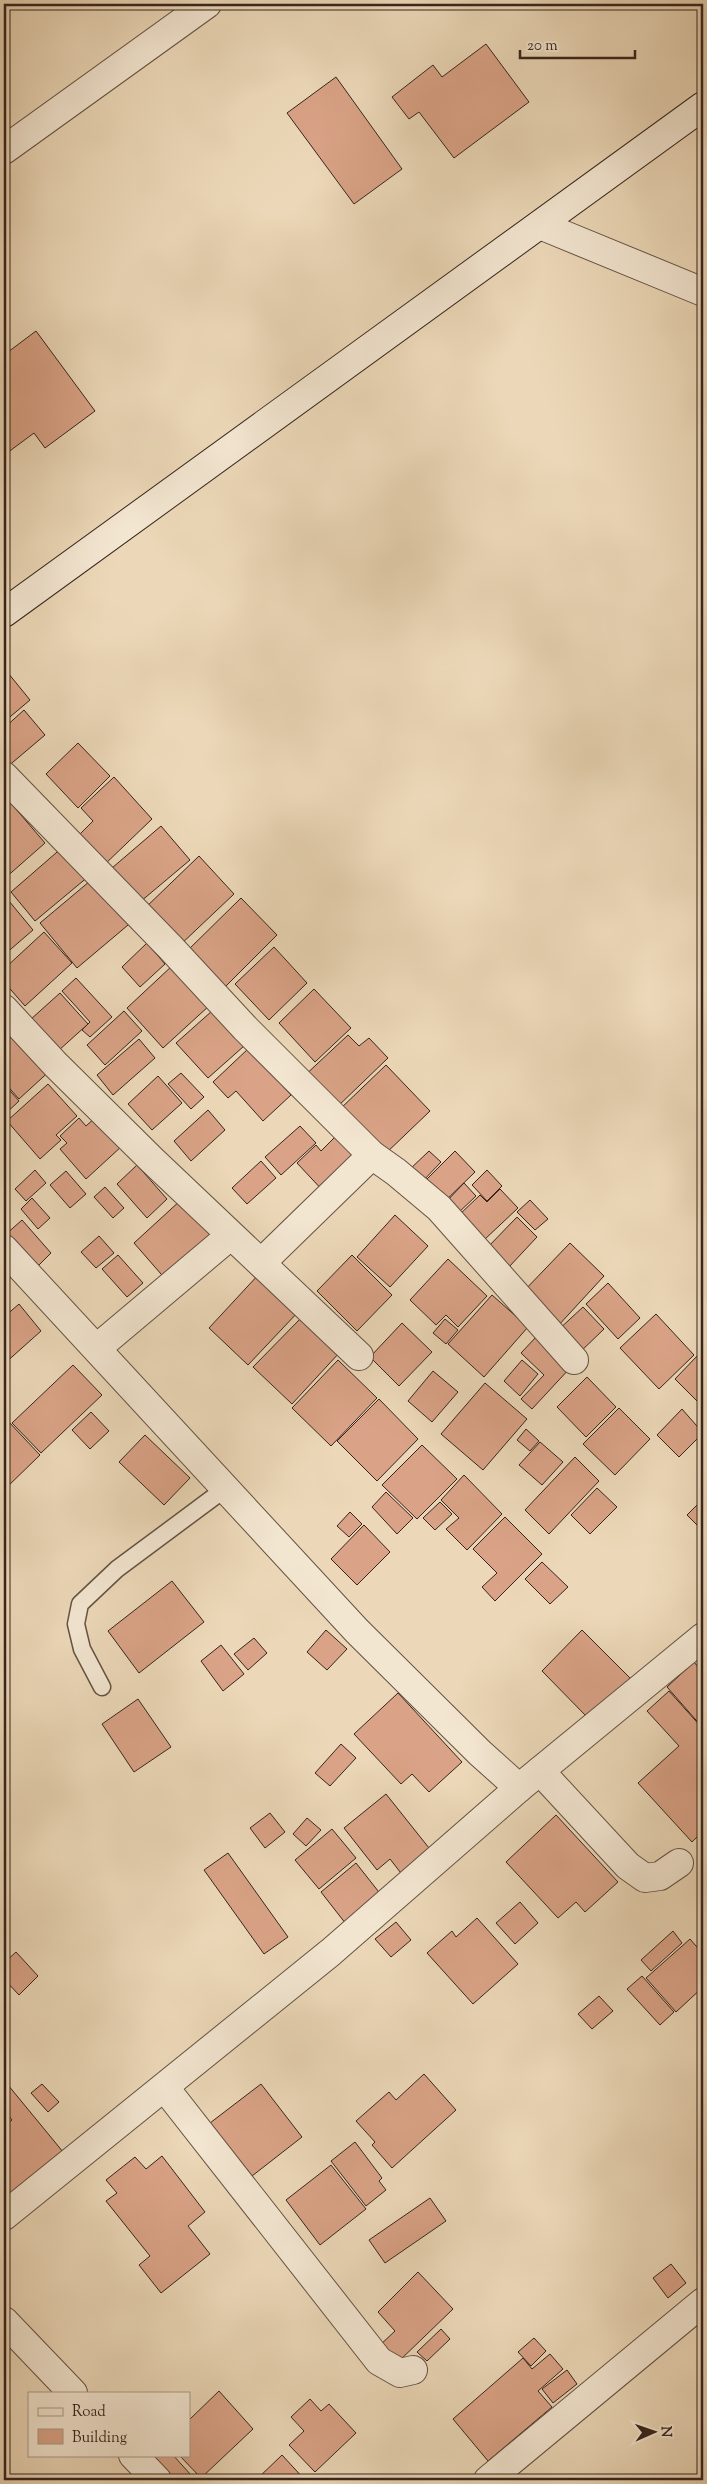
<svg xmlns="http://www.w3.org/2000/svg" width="707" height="2484" viewBox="0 0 707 2484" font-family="'Sorts Mill Goudy',serif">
<rect width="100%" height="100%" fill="#ecd8b8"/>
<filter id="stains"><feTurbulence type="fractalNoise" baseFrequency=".004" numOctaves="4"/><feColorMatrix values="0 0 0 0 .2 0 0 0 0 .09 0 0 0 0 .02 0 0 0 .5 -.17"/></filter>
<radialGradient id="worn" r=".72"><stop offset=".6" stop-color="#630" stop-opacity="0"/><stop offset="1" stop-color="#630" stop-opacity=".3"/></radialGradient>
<g fill="#daa387" stroke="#36251e">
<path d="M486 44 529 102 454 158 419 112 409 119 392 97 433 65 442 77Z"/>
<path d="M336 77 402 169 354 204 287 113Z"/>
<path d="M36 331 95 411 45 448 34 433 7 453 4 449V355Z"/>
<path d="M4 668 30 700 4 722Z"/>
<path d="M24 710 45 735 6 768 4 766V728Z"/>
<path d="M78 743 110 776 78 808 46 774Z"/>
<path d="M114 777 152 819 102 867 75 839 93 821 81 808Z"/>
<path d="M9 801 45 843 4 879V805Z"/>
<path d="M161 826 190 860 140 902 112 868Z"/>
<path d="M64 846 89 876 35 921 11 892Z"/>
<path d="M199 856 234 894 178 947 143 910Z"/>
<path d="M96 876 134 920 77 968 40 923Z"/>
<path d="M4 895 33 930 4 955Z"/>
<path d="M241 898 277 935 220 992 184 954Z"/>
<path d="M44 932 72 963 25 1006 4 982V969Z"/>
<path d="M147 943 165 964 140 987 122 967Z"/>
<path d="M274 947 307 983 269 1020 235 984Z"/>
<path d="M173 965 210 1005 163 1048 127 1008Z"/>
<path d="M76 978 112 1017 90 1037 82 1030 90 1022 62 991Z"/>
<path d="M314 989 351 1028 315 1062 279 1023Z"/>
<path d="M60 993 88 1024 58 1051 30 1020Z"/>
<path d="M124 1011 142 1031 105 1065 87 1045Z"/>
<path d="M212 1011 244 1046 208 1078 176 1043Z"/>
<path d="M18 1027 54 1067 19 1099 4 1082V1040Z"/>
<path d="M348 1035 359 1046 369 1038 388 1058 334 1110 301 1079Z"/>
<path d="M139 1039 155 1058 113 1095 97 1075Z"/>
<path d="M249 1048 291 1095 263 1121 236 1091 228 1098 213 1082Z"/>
<path d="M386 1065 430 1111 382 1157 338 1111Z"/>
<path d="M181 1073 204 1097 191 1109 168 1084Z"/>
<path d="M158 1076 182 1103 152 1130 128 1104Z"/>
<path d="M4 1084 19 1101 4 1115Z"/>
<path d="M48 1084 77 1116 56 1135 61 1140 40 1159 7 1121Z"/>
<path d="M208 1110 225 1130 191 1161 174 1141Z"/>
<path d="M96 1117 122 1146 86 1179 60 1149 67 1143 60 1136 79 1118 86 1126Z"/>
<path d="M300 1126 316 1143 281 1175 265 1157Z"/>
<path d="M336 1136 360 1162 326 1194 297 1163 316 1145 321 1151Z"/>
<path d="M429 1151 441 1162 420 1184 408 1171Z"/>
<path d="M455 1151 475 1172 441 1205 422 1184Z"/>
<path d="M261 1161 276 1178 247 1204 232 1188Z"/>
<path d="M137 1165 167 1199 147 1218 117 1184Z"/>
<path d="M35 1170 46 1183 26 1201 15 1189Z"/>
<path d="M487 1170 502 1186 487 1201 472 1185Z"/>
<path d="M66 1171 86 1194 70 1208 50 1185Z"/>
<path d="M464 1183 476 1196 456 1215 445 1203Z"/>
<path d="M105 1187 124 1208 113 1218 94 1197Z"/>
<path d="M500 1189 518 1208 483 1241 458 1216 480 1195 487 1202Z"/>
<path d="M32 1198 50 1218 38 1229 21 1209Z"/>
<path d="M182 1199 217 1238 168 1282 134 1243Z"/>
<path d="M530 1200 548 1219 535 1230 517 1212Z"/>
<path d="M395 1215 428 1246 390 1287 357 1257Z"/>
<path d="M517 1217 537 1237 508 1268 487 1248Z"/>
<path d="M22 1220 51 1253 33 1271 4 1236Z"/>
<path d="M99 1236 114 1253 96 1268 81 1252Z"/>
<path d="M570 1243 604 1276 557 1327 522 1293Z"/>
<path d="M118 1255 143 1283 127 1297 102 1269Z"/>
<path d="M352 1255 392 1295 357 1331 317 1291Z"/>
<path d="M448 1259 487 1296 458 1327 446 1315 436 1325 410 1300Z"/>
<path d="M260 1273 299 1311 248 1365 209 1328Z"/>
<path d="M608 1283 640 1318 618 1339 586 1304Z"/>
<path d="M492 1295 528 1327 484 1377 448 1344Z"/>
<path d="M19 1304 41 1331 4 1364V1317Z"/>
<path d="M583 1307 604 1329 577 1355 556 1332Z"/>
<path d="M656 1314 694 1355 659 1389 620 1348Z"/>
<path d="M303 1316 340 1352 292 1404 253 1367Z"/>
<path d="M445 1319 458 1330 446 1344 433 1333Z"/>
<path d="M402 1323 432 1352 399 1386 370 1357Z"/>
<path d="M537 1336 571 1367 532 1409 521 1399 544 1375 521 1353Z"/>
<path d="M699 1354 703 1358V1403L701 1405 675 1379Z"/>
<path d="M338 1360 377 1398 331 1446 292 1408Z"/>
<path d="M522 1360 538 1374 520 1396 504 1381Z"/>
<path d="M73 1365 102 1395 41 1453 12 1423Z"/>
<path d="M433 1371 458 1392 432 1422 408 1401Z"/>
<path d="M587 1377 616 1407 586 1437 557 1407Z"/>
<path d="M485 1383 527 1419 483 1470 441 1434Z"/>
<path d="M379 1399 418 1439 377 1481 337 1441Z"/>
<path d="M619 1408 650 1439 615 1475 583 1444Z"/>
<path d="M682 1409 703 1433 679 1457 657 1435Z"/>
<path d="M91 1412 109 1431 90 1449 72 1430Z"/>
<path d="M7 1420 40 1455 4 1490V1423Z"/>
<path d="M526 1429 539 1441 530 1451 517 1440Z"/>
<path d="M145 1435 190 1478 164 1505 119 1462Z"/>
<path d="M540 1442 563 1462 542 1485 519 1465Z"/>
<path d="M422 1445 457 1479 417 1519 382 1485Z"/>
<path d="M575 1457 599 1481 549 1534 525 1510Z"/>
<path d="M464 1475 502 1514 467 1550 446 1529 459 1518 441 1500Z"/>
<path d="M597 1488 617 1507 590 1534 571 1515Z"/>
<path d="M386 1492 413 1518 397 1534 372 1507Z"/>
<path d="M703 1499V1531L687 1515Z"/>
<path d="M440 1502 452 1514 435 1530 423 1518Z"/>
<path d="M350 1512 362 1524 349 1537 337 1526Z"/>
<path d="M505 1517 542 1554 495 1601 482 1587 497 1573 473 1549Z"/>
<path d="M364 1525 390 1552 357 1585 331 1559Z"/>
<path d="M542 1562 568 1587 550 1604 525 1579Z"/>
<path d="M172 1581 204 1622 139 1673 108 1631Z"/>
<path d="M326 1630 347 1649 327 1670 307 1652Z"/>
<path d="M582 1630 630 1678 589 1719 542 1671Z"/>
<path d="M254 1638 267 1653 248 1670 234 1654Z"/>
<path d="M221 1645 244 1674 223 1691 201 1661Z"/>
<path d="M694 1662 703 1673V1728L667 1687Z"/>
<path d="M669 1691 703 1729V1831L692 1842 638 1783 679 1746 647 1711Z"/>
<path d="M398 1693 462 1762 429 1792 412 1774 401 1784 354 1734Z"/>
<path d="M138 1699 171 1747 134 1772 102 1724Z"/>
<path d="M341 1744 356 1758 330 1786 315 1773Z"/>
<path d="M386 1794 433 1853 404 1877 390 1859 377 1870 344 1828Z"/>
<path d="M270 1813 285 1832 265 1848 250 1828Z"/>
<path d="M556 1815 618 1882 585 1912 576 1902 558 1918 506 1862Z"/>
<path d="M307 1818 321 1830 306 1846 293 1834Z"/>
<path d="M332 1829 356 1858 319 1889 295 1860Z"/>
<path d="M228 1853 288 1937 264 1954 204 1870Z"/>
<path d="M356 1863 382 1896 346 1924 321 1892Z"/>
<path d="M520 1902 538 1923 515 1944 496 1923Z"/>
<path d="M477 1918 518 1964 473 2004 427 1953 452 1931 456 1937Z"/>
<path d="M396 1922 411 1940 391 1957 375 1939Z"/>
<path d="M673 1931 682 1943 651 1971 641 1960Z"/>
<path d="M690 1939 703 1954V1987L676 2012 646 1978Z"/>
<path d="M16 1952 38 1976 19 1995 4 1979V1963Z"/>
<path d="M642 1976 674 2012 660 2025 627 1989Z"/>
<path d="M599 1996 613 2011 592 2029 578 2014Z"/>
<path d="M424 2074 456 2110 392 2168 372 2145 375 2142 356 2121 389 2092 396 2100Z"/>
<path d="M42 2084 59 2102 48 2112 31 2093Z"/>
<path d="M261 2084 302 2137 252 2176 210 2123Z"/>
<path d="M8 2085 68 2158 4 2199V2126L12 2120 4 2110V2089Z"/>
<path d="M355 2142 382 2178 379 2181 386 2190 366 2206 331 2161Z"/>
<path d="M162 2156 205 2212 188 2226 210 2254 161 2293 139 2265 150 2256 106 2201 117 2193 106 2180 135 2157 146 2169Z"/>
<path d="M331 2165 366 2209 320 2245 286 2200Z"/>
<path d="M430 2198 446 2221 385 2263 369 2240Z"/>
<path d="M671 2264 686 2283 668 2298 653 2278Z"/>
<path d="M418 2272 453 2309 396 2364 379 2346 395 2331 378 2312Z"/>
<path d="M441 2329 450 2339 427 2361 417 2352Z"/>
<path d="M534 2338 546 2351 531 2366 518 2352Z"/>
<path d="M550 2354 563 2369 538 2391 552 2407 488 2461 453 2419 523 2358 532 2369Z"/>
<path d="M567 2370 577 2384 553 2403 542 2389Z"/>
<path d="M219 2391 253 2429 201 2478 179 2455H189V2420Z"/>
<path d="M310 2399 321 2411 329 2404 356 2433 315 2472 289 2445 304 2431 291 2417Z"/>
<path d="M151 2455H173L191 2475 185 2480H172L149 2457Z"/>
<path d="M282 2455 305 2480H256Z"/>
</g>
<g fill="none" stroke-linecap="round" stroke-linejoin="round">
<g stroke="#645244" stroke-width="19">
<path id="lane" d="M102 1687 82 1649 76 1624 80 1604 117 1569 226 1488"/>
</g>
<g stroke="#645244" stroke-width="30">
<g id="street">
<path d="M4 150 207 4"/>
<path d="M540 225 703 292"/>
<path d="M4 776 170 947 245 1028 372 1155 396 1172 439 1208 574 1360"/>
<path d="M4 1009 56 1065 152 1160 359 1356"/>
<path d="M4 1249 357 1631 480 1753 519 1788"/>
<path d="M262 1262 372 1155"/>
<path d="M97 1348 230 1236"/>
<path d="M540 1771 628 1866 645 1878 660 1876 679 1863"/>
<path d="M165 2088 379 2361 400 2373 413 2370"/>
<path d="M4 2216 331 1952 519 1788 703 1637"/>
<path d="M4 2321 73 2393"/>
<path d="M133 2455 157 2480"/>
<path d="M488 2480 703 2302"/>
</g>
</g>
<g stroke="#36251e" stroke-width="30">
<path id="secondary" d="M4 613 703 106"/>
</g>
<use href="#lane" stroke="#f3e6d1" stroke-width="16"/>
<use href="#street" stroke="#f3e6d1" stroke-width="28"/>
<use href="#secondary" stroke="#f3e6d1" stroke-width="28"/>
</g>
<rect width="707" height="2484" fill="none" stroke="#ecd8b8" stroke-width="20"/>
<rect x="5" y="5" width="697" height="2474" fill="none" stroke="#36251e" stroke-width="2.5"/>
<rect x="10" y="10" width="687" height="2464" fill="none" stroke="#36251e"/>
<rect x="28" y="2392" width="162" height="65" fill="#f3e6d1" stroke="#a79989"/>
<rect x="38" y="2408" width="25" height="8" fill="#f3e6d1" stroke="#a79989"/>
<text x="72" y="2416" font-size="15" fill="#36251e">Road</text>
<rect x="38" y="2429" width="25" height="15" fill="#daa387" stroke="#a79989"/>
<text x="72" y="2442" font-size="15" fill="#36251e">Building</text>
<g transform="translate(654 2432) rotate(88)" stroke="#f3e6d1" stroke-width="4" paint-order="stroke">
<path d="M0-4L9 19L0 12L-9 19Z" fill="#36251e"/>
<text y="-8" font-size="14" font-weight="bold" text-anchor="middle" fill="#36251e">N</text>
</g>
<path d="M520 50v8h115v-8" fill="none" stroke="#36251e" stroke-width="2.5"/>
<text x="527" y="50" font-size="15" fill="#36251e" stroke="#f3e6d1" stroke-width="4" paint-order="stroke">20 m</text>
<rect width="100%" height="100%" filter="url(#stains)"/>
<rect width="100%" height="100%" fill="url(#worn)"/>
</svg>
